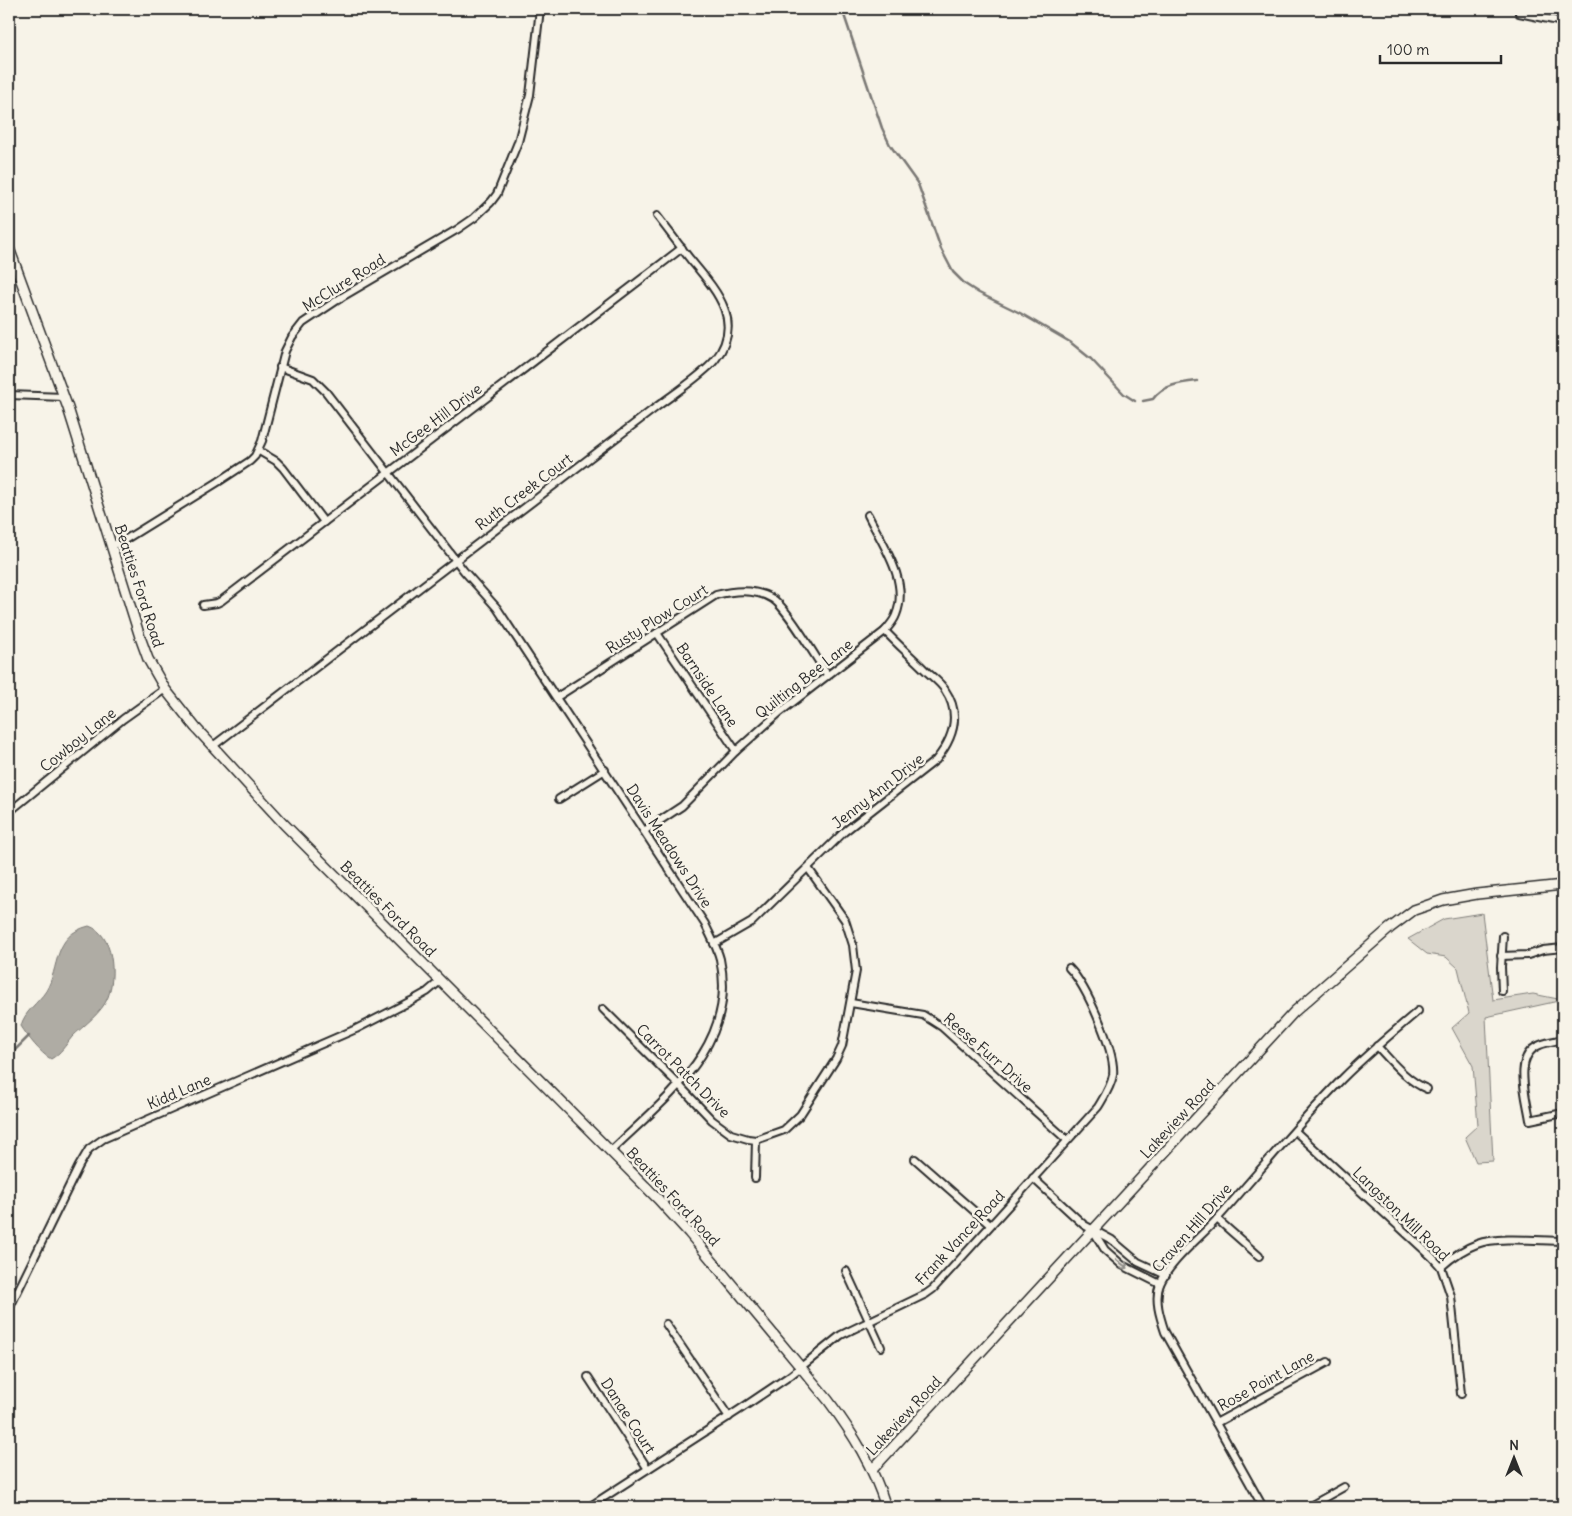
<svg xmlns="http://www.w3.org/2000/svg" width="1572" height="1516" viewBox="0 0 1572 1516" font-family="Delius,sans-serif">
<rect width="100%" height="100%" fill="#f7f3e8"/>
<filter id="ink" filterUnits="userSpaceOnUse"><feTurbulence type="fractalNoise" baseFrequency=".02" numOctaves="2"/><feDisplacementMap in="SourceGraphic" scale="10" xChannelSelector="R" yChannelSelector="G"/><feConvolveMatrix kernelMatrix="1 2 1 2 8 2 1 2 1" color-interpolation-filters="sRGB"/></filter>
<g filter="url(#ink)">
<path fill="#dad6cc" stroke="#82807c" d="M1482 913 1493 1000 1533 994 1563 1000 1486 1017 1493 1161 1476 1162 1465 1137 1478 1125 1473 1066 1452 1028 1469 1013 1458 968 1446 957 1427 954 1408 939 1444 919Z"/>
<path fill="#afaca4" stroke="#7a7874" d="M89 926C114 934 116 976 108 997 102 1013 84 1025 72 1037 65 1046 61 1053 51 1059 40 1053 28 1037 21 1026 24 1012 38 1003 46 991 60 968 52 935 89 926Z"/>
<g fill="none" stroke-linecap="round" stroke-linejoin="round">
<g stroke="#7a7874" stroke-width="2.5">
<path d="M842 9 882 128 890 145 918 184 941 249 953 272 965 284 979 293 1020 313 1070 342 1091 359 1124 394 1135 401"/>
<path d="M1143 401 1153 399C1163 385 1180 383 1197 381"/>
<path d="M9 1056 29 1036"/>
</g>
<g stroke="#2b2b2b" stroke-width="10">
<g id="street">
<path d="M1519 13 1563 22"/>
<path d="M280 367 313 379 326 392 464 571 497 608 705 924C710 935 717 947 720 959 739 1046 665 1098 611 1151"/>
<path d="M9 395 64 397"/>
<path d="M259 451 276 461 283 468 324 522"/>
<path d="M111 546 123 541 218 482 250 461 255 456 262 441 285 351 292 337 303 323 342 297 458 229 474 218 491 202 497 194 518 142 530 95 540 9"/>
<path d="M203 605 217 603 221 601 682 248"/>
<path d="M657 633 736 751"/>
<path d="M557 697 716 595C735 590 755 588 773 599 788 609 816 658 828 676"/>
<path d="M213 746 655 408C672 395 703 375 715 360 746 321 714 288 690 259 679 245 668 230 657 216"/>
<path d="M559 799 605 770"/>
<path d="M9 812 123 719 165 689"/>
<path d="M644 831 682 806 736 751 779 713 885 631C889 626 894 621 896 615 910 581 882 544 868 515"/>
<path d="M714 944 752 922 844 832 936 760C953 739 962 715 945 690 940 682 931 676 924 669 911 656 897 644 885 631"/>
<path d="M1501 956 1528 955 1543 950 1563 948"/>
<path d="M1502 991 1501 967 1503 936"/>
<path d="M851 1003 923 1015 942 1027 1067 1140"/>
<path d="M603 1009 679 1085 712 1120 731 1134 748 1139 756 1140 784 1130 800 1115 836 1059 842 1046 856 971 853 945 845 920 808 868"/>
<path d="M1563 1039C1556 1041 1547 1042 1540 1045 1512 1055 1527 1099 1530 1120L1563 1113"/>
<path d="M1377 1046C1392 1062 1407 1081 1427 1089"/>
<path d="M1295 1131 1432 1257 1441 1267 1451 1296 1461 1394"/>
<path d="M915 1159 990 1225"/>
<path d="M755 1178 756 1140"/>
<path d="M1033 1178 1084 1225 1112 1240 1138 1262 1166 1275"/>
<path d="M1217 1219 1259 1256"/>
<path d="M1094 1232 1105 1250 1122 1265 1160 1284"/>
<path d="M1441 1267C1451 1258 1463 1249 1477 1244 1499 1236 1539 1241 1563 1241"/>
<path d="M846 1271 881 1347"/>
<path d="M9 1309 79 1166 89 1149 103 1139 356 1029 411 1001 427 992 440 981"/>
<path d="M666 1324 729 1417"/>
<path d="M588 1377 648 1469"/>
<path d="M1216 1423 1328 1362"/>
<path d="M589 1507 739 1410 791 1375 841 1335 926 1294 933 1289 1098 1107C1104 1097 1111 1087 1113 1075 1116 1052 1086 985 1069 968"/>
<path d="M1263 1507 1165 1332C1160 1317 1154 1299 1160 1284 1170 1261 1201 1237 1218 1218 1259 1172 1298 1124 1342 1079 1366 1055 1392 1033 1418 1011"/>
<path d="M1308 1507 1344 1487"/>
</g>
</g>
<g stroke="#2b2b2b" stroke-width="12">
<g id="secondary">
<path d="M9 248 68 408 140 637 148 659 165 689 195 727 284 824 658 1199 689 1233 828 1400C854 1435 873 1466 886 1507"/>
<path d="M872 1470 1294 1012 1390 928 1414 910 1443 900 1477 894 1563 885"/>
</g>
</g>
<use href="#street" stroke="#f7f3e8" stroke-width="6"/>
<use href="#secondary" stroke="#f7f3e8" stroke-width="9"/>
</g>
<defs><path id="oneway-shaft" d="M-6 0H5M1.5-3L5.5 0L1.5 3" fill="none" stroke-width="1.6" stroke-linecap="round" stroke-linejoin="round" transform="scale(1.25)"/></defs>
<use stroke="#918f8a" href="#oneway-shaft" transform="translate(1122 1264) rotate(36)"/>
</g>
<g text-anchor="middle" stroke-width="5" stroke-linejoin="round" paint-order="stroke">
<g font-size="15" fill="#2b2b2b" stroke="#f7f3e8">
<text transform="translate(344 283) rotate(-32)" y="5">McClure Road</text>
<text transform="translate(436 420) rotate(-37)" y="5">McGee Hill Drive</text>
<text transform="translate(524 492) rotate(-37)" y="5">Ruth Creek Court</text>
<text transform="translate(139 586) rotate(72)" y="5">Beatties Ford Road</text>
<text transform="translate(657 619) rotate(-32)" y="5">Rusty Plow Court</text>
<text transform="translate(804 679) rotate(-38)" y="5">Quilting Bee Lane</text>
<text transform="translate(707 685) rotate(56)" y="5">Barnside Lane</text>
<text transform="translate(78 740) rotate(-39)" y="5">Cowboy Lane</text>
<text transform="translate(878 791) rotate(-38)" y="5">Jenny Ann Drive</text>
<text transform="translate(669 846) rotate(57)" y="5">Davis Meadows Drive</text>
<text transform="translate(388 909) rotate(45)" y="5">Beatties Ford Road</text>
<text transform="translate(988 1053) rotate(41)" y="5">Reese Furr Drive</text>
<text transform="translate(683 1071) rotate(45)" y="5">Carrot Patch Drive</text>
<text transform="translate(179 1092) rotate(-23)" y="5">Kidd Lane</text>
<text transform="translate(1178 1119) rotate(-47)" y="5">Lakeview Road</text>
<text transform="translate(673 1197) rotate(47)" y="5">Beatties Ford Road</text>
<text transform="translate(1401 1214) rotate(44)" y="5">Langston Mill Road</text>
<text transform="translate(1192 1228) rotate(-49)" y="5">Craven Hill Drive</text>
<text transform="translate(960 1238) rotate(-47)" y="5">Frank Vance Road</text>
<text transform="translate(1266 1381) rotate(-29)" y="5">Rose Point Lane</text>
<text transform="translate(628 1416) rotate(57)" y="5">Danae Court</text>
<text transform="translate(904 1416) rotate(-47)" y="5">Lakeview Road</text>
</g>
</g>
<rect width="1572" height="1516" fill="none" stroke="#f7f3e8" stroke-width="30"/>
<rect x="15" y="15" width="1542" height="1486" fill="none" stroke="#2b2b2b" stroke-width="2" filter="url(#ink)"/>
<g transform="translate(1514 1458)" stroke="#f7f3e8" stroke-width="4" paint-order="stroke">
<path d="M0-4L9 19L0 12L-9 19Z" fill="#2b2b2b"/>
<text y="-8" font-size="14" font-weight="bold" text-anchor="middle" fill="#2b2b2b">N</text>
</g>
<path d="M1380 55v8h121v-8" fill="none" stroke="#2b2b2b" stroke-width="2.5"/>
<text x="1387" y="55" font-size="15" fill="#2b2b2b" stroke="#f7f3e8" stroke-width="4" paint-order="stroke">100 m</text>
</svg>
